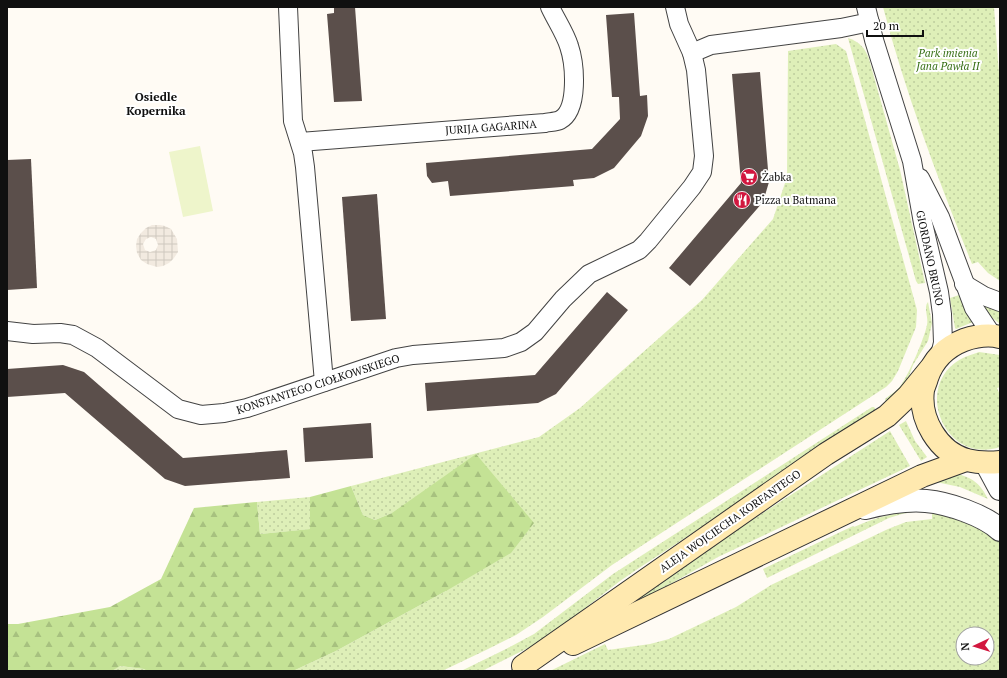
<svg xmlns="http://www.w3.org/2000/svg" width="1007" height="678" viewBox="0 0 1007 678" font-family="'PT Serif',serif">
<defs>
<pattern id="grass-dots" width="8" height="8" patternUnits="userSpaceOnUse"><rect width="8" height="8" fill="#deefb8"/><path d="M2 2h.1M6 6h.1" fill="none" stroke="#bdcc9d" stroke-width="1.8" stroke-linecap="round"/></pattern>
<pattern id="forest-firs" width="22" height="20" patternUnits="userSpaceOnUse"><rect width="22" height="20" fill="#c4e295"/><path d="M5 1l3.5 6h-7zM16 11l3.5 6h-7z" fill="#a7c17f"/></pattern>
<pattern id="plaza-grid" width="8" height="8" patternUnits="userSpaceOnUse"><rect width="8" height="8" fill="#f2eae0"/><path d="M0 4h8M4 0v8" fill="none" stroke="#cec8bf"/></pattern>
</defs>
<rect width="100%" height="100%" fill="#fffbf4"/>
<g fill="url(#grass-dots)" fill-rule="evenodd">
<path d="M883 7H994L1000 87V281L988 273 978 262 972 264C938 179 906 95 883 7Z"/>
<path d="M848 38C860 42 865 48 869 59L900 170 925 283 918 284 916 281Z"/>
<path d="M836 44 846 51 917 310 916 327 898 371 892 381 886 387 612 565 543 617 516 635 484 651 442 671H293L336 651 446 591 392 513 375 520 363 515 351 486 539 437 580 408 702 300 773 219 787 177 788 51Z"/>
<path d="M959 295 965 309 973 322 956 329 955 328 950 298Z"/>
<path d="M928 302 932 323 928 341 913 365 906 384 886 404 885 399C891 394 897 391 901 385 909 374 924 339 927 325 929 318 923 307 928 302Z"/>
<path d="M981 304 1000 312V324L990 316Z"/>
<path d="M979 352 1000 355V387L997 388 1000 395V447C944 466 910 382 965 357 969 355 975 354 979 352Z"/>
<path d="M872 407H874L876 410 864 421 639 568 620 581 544 640 482 671H461L506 649 534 634 613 574Z"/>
<path d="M906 421 915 441 927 457 921 461 899 425Z"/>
<path d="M890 431 910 466 718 557 600 624 628 600Z"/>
<path d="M955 473C973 478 980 483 988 499L960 487 931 481Z"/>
<path d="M310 497 311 529 260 534 257 502Z"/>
<path d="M932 510 961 518 1000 541V671H550L605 644 608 650 650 644 669 639 736 607 771 585 888 529 906 522 932 519ZM963 634H987V658H963Z"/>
<path d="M918 511 902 514 889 518 767 578 763 569 853 526 854 527C875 518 894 512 918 511Z"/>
<path d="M119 666 144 669 147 671H112Z"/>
</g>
<path fill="url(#forest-firs)" d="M476 454 534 523 511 553 446 591 336 651 293 671H147L144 669 120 666 112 671H7V624H18L110 607 161 579 194 508 257 502 260 534 310 529V497L351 486 363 515 375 520 392 513Z"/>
<path fill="#eef5cb" d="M200 146 213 211 183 217 169 152Z"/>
<path fill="url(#plaza-grid)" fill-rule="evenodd" d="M152 225H160L165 226 171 229 177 239 178 252 174 258 169 263 163 266 157 267 147 264 141 260 137 253 136 246 137 239 141 233 146 228ZM151 237 156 239 158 245 156 250 150 252 145 250 143 244 146 239Z"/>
<g fill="#5b4f4b">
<path d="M334 7H355L362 101 334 102 327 14 334 13Z"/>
<path d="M634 13 640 96 647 95 648 116 641 136 614 168 594 178 573 180 574 186 450 196 448 181 432 183 427 176 426 163 592 149 620 119 619 97H612L606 15Z"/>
<path d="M760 72 769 182 763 202 690 286 669 268 741 183 732 74Z"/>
<path d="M31 159 37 288 7 290V160Z"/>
<path d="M377 194 386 319 351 321 342 197Z"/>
<path d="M607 292 628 310 556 394 538 403 427 411 425 383 535 375Z"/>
<path d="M63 365 84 372 183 458 287 450 290 478 185 486 165 479 65 393 7 397V369Z"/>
<path d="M371 423 373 458 305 462 303 428Z"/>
</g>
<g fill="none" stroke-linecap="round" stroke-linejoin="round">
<g stroke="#434343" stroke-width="20">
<g id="minor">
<path d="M288 7 293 121 303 153 305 167 324 382"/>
<path d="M866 7 874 40 912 161 923 223 939 292 942 314 943 343 940 355"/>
<path d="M692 53 711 45 841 28 870 22"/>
<path d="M300 142 545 123C549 122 556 122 560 120 579 110 575 64 569 46 565 33 556 20 550 7"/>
<path d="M920 178 940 217 974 308 992 335"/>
<path d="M964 284 984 296 1000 302"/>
<path d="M7 331 33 334 60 333 73 335 97 348 178 409 201 415 224 413 247 408 396 358 413 355 504 348 521 342 535 332 563 299 589 274 639 250 648 241 692 187 702 172 704 156 696 70 692 53 679 24 675 7"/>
</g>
</g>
<g stroke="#434343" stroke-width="24">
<g id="tertiary">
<path d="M986 463 1000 489"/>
<path d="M865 508C885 503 905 499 926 501 948 503 984 515 1000 530"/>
</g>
</g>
<g stroke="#323232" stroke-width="24">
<g id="secondary">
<path d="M1000 337C988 334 976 336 964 340 946 347 933 360 927 378 926 382 924 386 923 390 919 419 938 452 967 460 978 463 989 463 1000 462"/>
<path d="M573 644 922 476 966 460"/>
<path d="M523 666 826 454 887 416 908 396 930 369"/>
</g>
</g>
<use href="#minor" stroke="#fff" stroke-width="18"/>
<use href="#tertiary" stroke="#fff" stroke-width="22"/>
<use href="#secondary" stroke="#ffe9af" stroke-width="22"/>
</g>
<defs>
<g id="supermarket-disc" transform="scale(0.9)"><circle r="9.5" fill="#d2173f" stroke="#fff"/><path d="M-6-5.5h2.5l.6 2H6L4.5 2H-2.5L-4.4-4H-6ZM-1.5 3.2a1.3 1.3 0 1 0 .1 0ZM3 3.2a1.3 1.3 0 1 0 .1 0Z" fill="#fff"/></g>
<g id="restaurant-disc" transform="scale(0.9)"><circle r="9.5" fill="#d2173f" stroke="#fff"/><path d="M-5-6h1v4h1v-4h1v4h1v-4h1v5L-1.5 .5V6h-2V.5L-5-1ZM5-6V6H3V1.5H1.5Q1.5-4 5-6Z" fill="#fff"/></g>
</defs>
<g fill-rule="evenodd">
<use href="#supermarket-disc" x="749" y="177"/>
<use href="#restaurant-disc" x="742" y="200"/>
</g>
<g text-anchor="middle" stroke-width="4" stroke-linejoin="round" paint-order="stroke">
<g font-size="11" font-style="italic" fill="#397118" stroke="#fff">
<text x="948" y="57">Park imienia<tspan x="948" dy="13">Jana Pawła II</tspan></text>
</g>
<g font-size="11" fill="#101010" stroke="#fff">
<text transform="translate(491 127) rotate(-4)" y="4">JURIJA GAGARINA</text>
<text transform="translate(930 258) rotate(78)" y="4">GIORDANO BRUNO</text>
<text transform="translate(318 384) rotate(-18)" y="4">KONSTANTEGO CIOŁKOWSKIEGO</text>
<text transform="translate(730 521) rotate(-35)" y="4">ALEJA WOJCIECHA KORFANTEGO</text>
</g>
<g font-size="11" fill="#101010" stroke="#fff" text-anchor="start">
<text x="762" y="181">Żabka</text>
<text x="755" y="204">Pizza u Batmana</text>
</g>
<g font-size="12" font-weight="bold" fill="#101010" stroke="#fff">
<text x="156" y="101">Osiedle<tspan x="156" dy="14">Kopernika</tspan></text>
</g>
</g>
<rect width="1007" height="678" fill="none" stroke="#101010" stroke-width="16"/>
<g transform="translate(975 646) rotate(266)"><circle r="19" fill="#ffffff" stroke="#9f9f9f"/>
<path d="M0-3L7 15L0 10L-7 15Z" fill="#d2173f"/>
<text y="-6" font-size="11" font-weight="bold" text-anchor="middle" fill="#101010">N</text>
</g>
<path d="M867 30v6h56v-6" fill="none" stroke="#101010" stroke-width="2"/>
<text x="873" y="30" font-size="12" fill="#101010" stroke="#ffffff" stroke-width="3" paint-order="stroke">20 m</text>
</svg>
